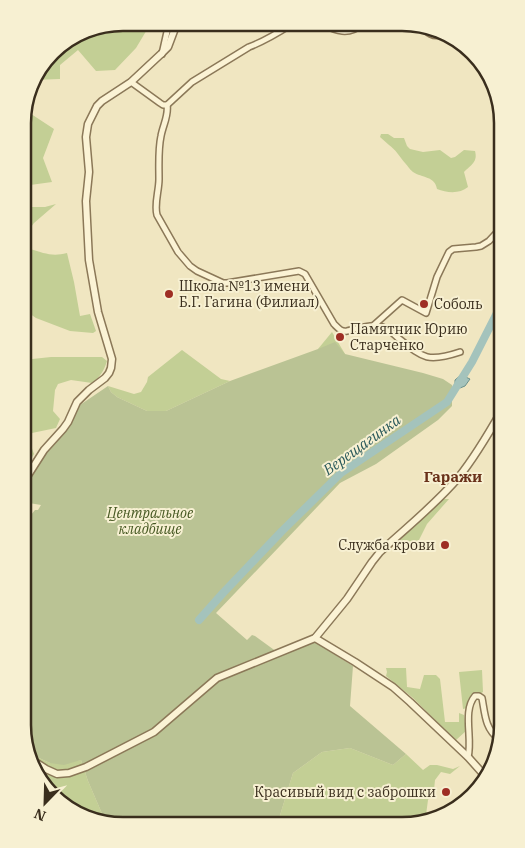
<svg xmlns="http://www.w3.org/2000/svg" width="525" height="848" viewBox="0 0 525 848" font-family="'IBM Plex Serif',serif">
<rect width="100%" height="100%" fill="#f0e6c1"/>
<g fill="#c3cf95">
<path d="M124 23H151L136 48 115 70 96 71 78 50 60 65V79L33 80 57 48 85 30Z"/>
<path d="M25 104V110L54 129 43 158 52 182 23 186V111Z"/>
<path d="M381 134H388L394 138H404L407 146 410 149 423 152 440 150 451 158 455 157 464 150 475 151C478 162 471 165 464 172L468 187C460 194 447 193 437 189 435 176 422 178 413 172 409 169 408 166 405 163 400 157 395 149 389 145 386 142 383 140 380 137Z"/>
<path d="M56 204 34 223 25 235 30 249C44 253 52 257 67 253L74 282 80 316 90 314 96 331 93 333 70 331 36 318 23 309V216L31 207H45Z"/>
<path d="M332 332 345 354 318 349Z"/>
<path d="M182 350 221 379 230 381 166 411H147L117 397 111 392 108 386 134 394 141 392 147 382 148 377Z"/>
<path d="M51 357H102L107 361C104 371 100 377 92 383L71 380 58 384 55 390 53 411 60 419 56 428 32 433 29 440 34 454 25 469H23V360Z"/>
<path d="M442 499H449L427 524 414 550 399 541Z"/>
<path d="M386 668H406L407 687 420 689 424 675H436L440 679 445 722H459V713L464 715 466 731 456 740 435 720 413 698 386 676 387 672Z"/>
<path d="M482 670 483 692C473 698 471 693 467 708L463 709 459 672Z"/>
<path d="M350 748 393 765 406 754 423 770 430 765H437L453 769 460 766 450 774 441 772 435 780 434 790 428 800 426 815 430 820 402 825H354L345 821 338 825H277L293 773 322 752Z"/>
<path d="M28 753 50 763 81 760 88 781 106 823 62 804 30 763Z"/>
</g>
<path fill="#bac394" d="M335 342 345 354 423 373 443 379 452 385V406L438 420 376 464 340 483 216 613 247 640 252 635 255 636 277 652 320 638 318 644 353 666 350 706 406 754 393 765 350 748 322 752 293 773 277 825 264 817 258 825H110L106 823 88 781 81 760 64 765 50 763 28 753 23 724V525L25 526 26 521 35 510H38L41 505 23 502V486L41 459 63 435 80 405 108 386 111 392 117 397 147 411H166L230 381 318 349Z"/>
<path fill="#a4c3bc" stroke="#6b918b" d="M461 375 470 379 465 386 460 388 455 384V380Z"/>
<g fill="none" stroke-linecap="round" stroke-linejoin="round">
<path stroke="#a4c3bc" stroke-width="8" d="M199 620 223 593 282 531 341 473 447 402 472 362 502 303"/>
<g stroke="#8b7858" stroke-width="8">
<g id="minor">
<path d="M321 24C336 31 349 36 362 24"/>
<path d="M419 24C426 31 432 39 443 34"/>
<path d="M162 54 169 23"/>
<path d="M131 82 160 103 163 105H167L192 82 249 47C265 41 278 33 292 24"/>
<path d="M493 82 492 83 493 91 497 96"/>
<path d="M167 105C169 115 163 125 161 136 158 150 159 165 159 179 159 191 154 204 157 215L178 252 190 266 197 271 223 283H227L299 271 305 274 334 324C338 328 341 332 347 331 356 329 369 324 378 326 385 327 392 332 397 337 423 358 427 363 460 352"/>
<path d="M502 192 500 191 502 178"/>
<path d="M374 325 402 300 426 313 437 277 449 252 453 249 476 247 481 246 489 241 502 227"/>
<path d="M468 757C473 739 462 711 475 696H479L482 698C485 714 485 729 499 739"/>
</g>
</g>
<g stroke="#8b7858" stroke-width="9">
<g id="tertiary">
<path d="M23 483 44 450 63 429 68 422 77 402 89 390 105 378 109 373 111 368 112 359 98 312 89 260 86 201 89 172 86 137 88 124 97 106 102 101 131 82 161 54 168 47 177 23"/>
<path d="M315 638 355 662 393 687 410 702 468 757 485 776"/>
<path d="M29 758 46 769 57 774 69 773 86 767 154 732 217 678 315 638 347 599 372 562 380 552C406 528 435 505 458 478 475 457 489 433 502 410"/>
</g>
</g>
<use href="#minor" stroke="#fbf3d5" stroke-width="5"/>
<use href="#tertiary" stroke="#fbf3d5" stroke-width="6"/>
</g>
<g fill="#9e2e24" stroke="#f7f0d2" stroke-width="2">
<circle cx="169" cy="294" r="5"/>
<circle cx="424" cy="304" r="5"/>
<circle cx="340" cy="337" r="5"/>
<circle cx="445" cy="545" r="5"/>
<circle cx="446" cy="792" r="5"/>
</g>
<g text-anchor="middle" stroke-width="4" stroke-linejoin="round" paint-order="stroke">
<g font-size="14" fill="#3a2e1d" stroke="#f7f0d2" text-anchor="start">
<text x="179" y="291">Школа №13 имени<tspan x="179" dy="16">Б.Г. Гагина (Филиал)</tspan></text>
<text x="434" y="309">Соболь</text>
<text x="350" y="334">Памятник Юрию<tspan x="350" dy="16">Старченко</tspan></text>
<text x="435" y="550" text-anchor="end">Служба крови</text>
<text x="436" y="797" text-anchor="end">Красивый вид с заброшки</text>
</g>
<g font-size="14" font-style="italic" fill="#465822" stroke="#f7f0d2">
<text x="150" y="518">Центральное<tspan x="150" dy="16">кладбище</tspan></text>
</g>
<g font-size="15" font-style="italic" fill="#2b5a5b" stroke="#f7f0d2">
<text transform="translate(362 445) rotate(-36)" y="5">Верещагинка</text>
</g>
<g font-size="15" font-weight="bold" fill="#69311a" stroke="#f7f0d2">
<text x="453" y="482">Гаражи</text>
</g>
</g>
<path d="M0 0H525V848H0ZM123 31H402A92 92 0 0 1 494 123V725A92 92 0 0 1 402 817H123A92 92 0 0 1 31 725V123A92 92 0 0 1 123 31Z" fill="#f7f0d2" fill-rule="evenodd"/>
<path fill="none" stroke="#3a2e1d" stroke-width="2.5" d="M123 31H402A92 92 0 0 1 494 123V725A92 92 0 0 1 402 817H123A92 92 0 0 1 31 725V123A92 92 0 0 1 123 31Z"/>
<g transform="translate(45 803) rotate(203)" stroke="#f7f0d2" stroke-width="4" paint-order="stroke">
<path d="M0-4L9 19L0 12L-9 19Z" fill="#3a2e1d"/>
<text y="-8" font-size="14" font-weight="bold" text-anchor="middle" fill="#3a2e1d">N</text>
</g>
</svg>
